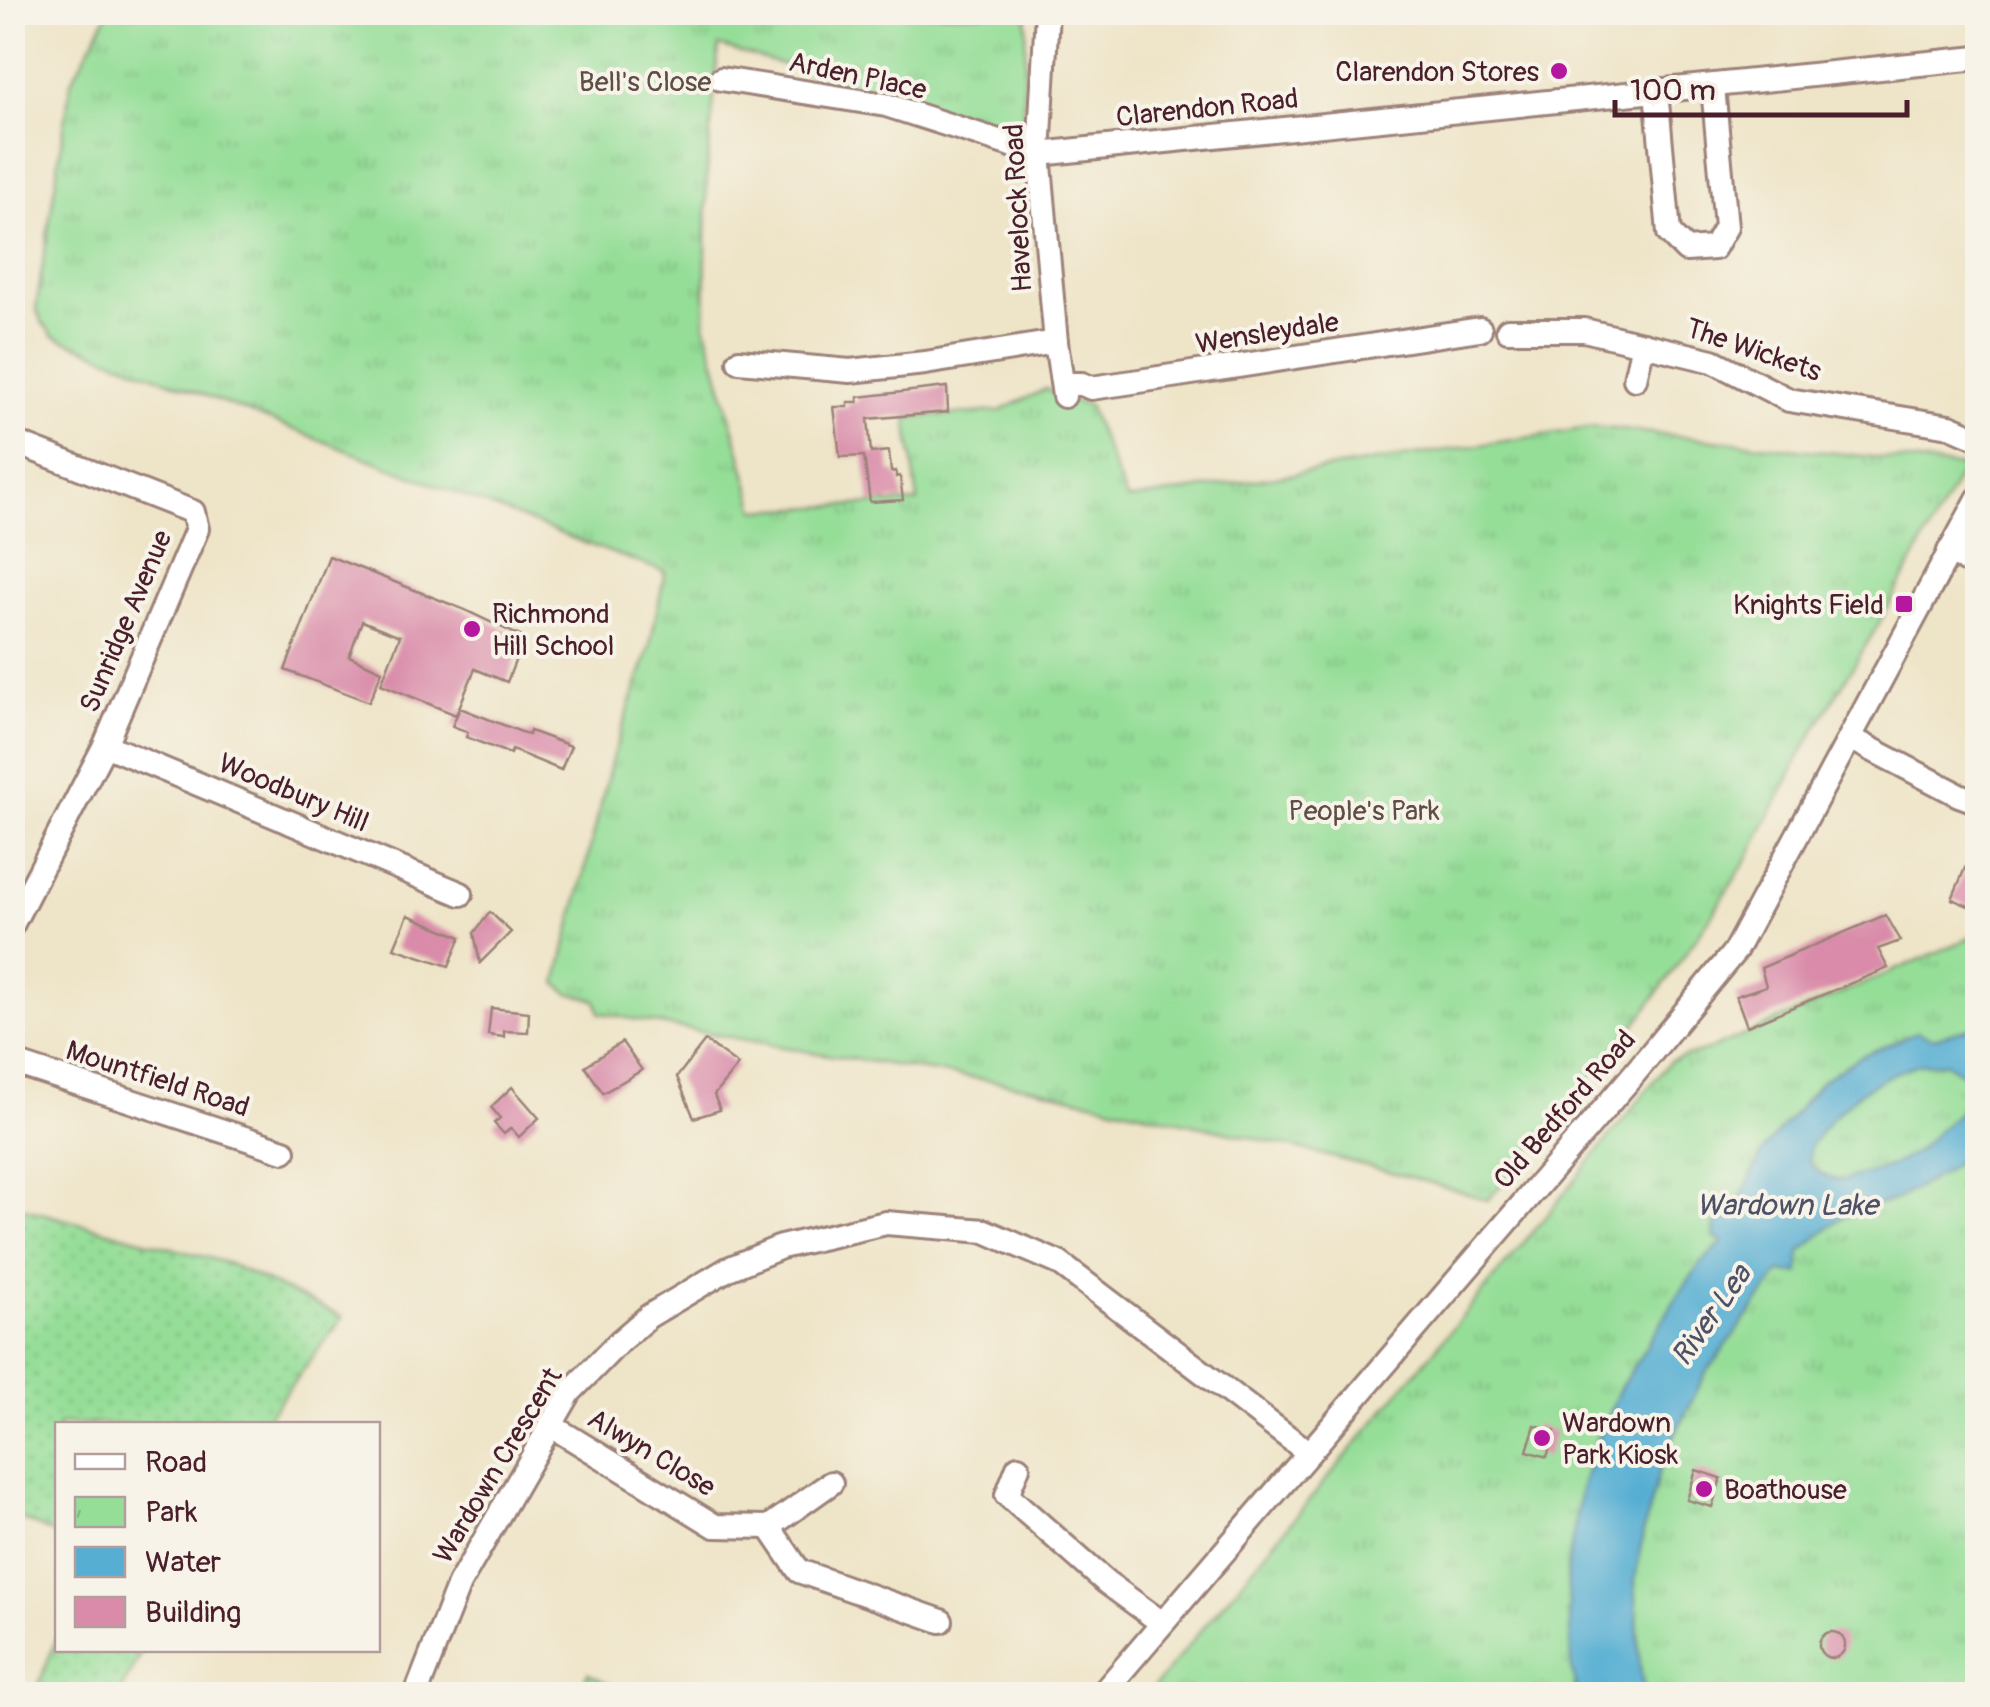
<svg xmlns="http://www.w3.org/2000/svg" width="1990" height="1707" viewBox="0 0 1990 1707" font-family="Pangolin,sans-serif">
<defs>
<pattern id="grass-dots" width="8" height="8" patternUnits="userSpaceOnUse" patternTransform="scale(2.5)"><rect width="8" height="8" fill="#95de98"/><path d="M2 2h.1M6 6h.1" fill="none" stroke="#82be83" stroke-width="1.8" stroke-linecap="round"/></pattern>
<pattern id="park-tufts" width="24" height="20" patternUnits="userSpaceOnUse" patternTransform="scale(2.5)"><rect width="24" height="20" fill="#95de98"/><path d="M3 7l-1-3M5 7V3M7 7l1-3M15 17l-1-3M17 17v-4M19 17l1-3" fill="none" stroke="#82be83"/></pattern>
</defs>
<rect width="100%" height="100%" fill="#f7f3e8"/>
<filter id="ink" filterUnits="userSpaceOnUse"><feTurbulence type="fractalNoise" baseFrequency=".01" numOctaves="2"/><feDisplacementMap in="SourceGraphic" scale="20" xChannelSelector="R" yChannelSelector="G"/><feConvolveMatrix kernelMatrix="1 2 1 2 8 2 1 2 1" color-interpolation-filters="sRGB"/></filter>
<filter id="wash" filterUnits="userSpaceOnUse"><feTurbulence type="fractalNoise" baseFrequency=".0048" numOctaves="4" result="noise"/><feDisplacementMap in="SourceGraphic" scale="40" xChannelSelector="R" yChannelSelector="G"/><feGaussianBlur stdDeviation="2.25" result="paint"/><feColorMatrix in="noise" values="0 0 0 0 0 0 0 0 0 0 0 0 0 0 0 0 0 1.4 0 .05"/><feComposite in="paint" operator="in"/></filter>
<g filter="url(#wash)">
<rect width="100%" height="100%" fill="#eee4c7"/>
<g fill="url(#grass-dots)" stroke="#707e62" stroke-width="2.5">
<path d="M19 1207 227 1263 343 1317 262 1424H58L57 1535 13 1515 12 1221Z"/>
<path d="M57 1637 58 1650H142L119 1694H35Z"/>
</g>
<g fill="url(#park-tufts)" stroke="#707e62" stroke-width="2.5">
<path d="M108 13H1027L1022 135 719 46 707 168 705 324 756 510 918 502 907 418 1000 411 1046 389 1065 399 1088 405 1127 500 1595 427 1964 467 1884 615 1801 754 1749 856 1710 918 1641 1017 1488 1200 1417 1179 1289 1146 1030 1087 810 1052 600 1013 596 1000 568 993 557 983 613 755 649 650 665 572 582 542 53 336 42 322 36 308 71 82Z"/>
<path d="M1977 935V1694H1148L1555 1205 1670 1061 1714 1048Z"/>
</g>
<path fill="#95de98" stroke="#707e62" stroke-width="2.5" d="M588 1673 589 1674 630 1694H578Z"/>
<path fill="#56afd3" stroke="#50677f" stroke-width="2.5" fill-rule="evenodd" d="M1977 1026V1144L1946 1171 1897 1199 1842 1217 1801 1251 1799 1273H1780L1706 1373 1662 1460 1643 1533 1635 1580 1640 1667 1645 1694H1577L1572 1670 1567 1571 1580 1493 1595 1445 1619 1390 1677 1297 1701 1263 1723 1242 1714 1237 1715 1223 1731 1218 1764 1149 1823 1080 1861 1056 1917 1032 1933 1038ZM1946 1063 1968 1077 1972 1085 1958 1113 1916 1152 1889 1167 1842 1180 1830 1178 1817 1171 1809 1162 1810 1146 1829 1121 1859 1093 1892 1074 1919 1064Z"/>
<g id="blocks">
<g fill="#d98ba9">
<path d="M947 387 948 412 868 419 871 453 889 451 891 472 896 471V477L900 476 903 500 870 502 864 456 840 457 834 407H848V402H858V397Z"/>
<path d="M329 556 465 610 524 638 507 682 475 669 456 715 381 684 400 636 362 621 349 656 382 671 369 702 285 670Z"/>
<path d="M460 708 529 735 530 731 571 746 561 770 512 750 510 754 466 737 468 732 452 726Z"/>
<path d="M1965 868 1978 874V910L1952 899Z"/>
<path d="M490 912 511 932 480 963 474 933Z"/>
<path d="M408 915 461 937 449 966 394 948Z"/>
<path d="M1885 915 1900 941 1878 949 1888 968 1747 1026 1736 996 1766 986 1761 968Z"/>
<path d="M491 1008 529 1012 528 1032 504 1031V1037L488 1035Z"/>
<path d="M705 1041 738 1065 714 1095 720 1110 694 1118 677 1077Z"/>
<path d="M622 1042 642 1070 603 1093 585 1066Z"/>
<path d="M512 1087 539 1118 519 1137 511 1128 504 1134 494 1123 500 1118 491 1107Z"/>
<path d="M1535 1425 1555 1431 1547 1457 1527 1451Z"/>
<path d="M1696 1470 1721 1478 1712 1507 1687 1500Z"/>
<circle cx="1832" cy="1645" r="13"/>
</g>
</g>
</g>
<g filter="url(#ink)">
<use href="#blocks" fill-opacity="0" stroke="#9c8279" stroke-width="2.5"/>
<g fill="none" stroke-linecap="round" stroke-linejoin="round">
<g stroke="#9c8279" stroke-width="28">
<g id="minor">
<path d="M1047 12 1039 154 1056 342 1064 396"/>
<path d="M721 79 886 105 1039 154 1978 58"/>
<path d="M1656 91 1669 233 1686 250 1714 248 1726 227 1713 87"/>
<path d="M1508 330H1584L1713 361 1789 400 1950 426 1978 438"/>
<path d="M739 361 850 371 925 363 1056 342"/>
<path d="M1635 379 1643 344"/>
<path d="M1063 384H1082L1091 388 1126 383 1480 329"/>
<path d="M12 441 193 512 197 529 105 745 12 925"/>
<path d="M1949 551 1978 568"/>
<path d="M1850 738 1959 795 1978 802"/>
<path d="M105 745 461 894"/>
<path d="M12 1062 284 1151"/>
<path d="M550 1425 715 1526 769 1527 831 1483"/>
<path d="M1018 1467 1007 1495 1106 1582 1162 1623"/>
<path d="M769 1527 799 1571 941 1621"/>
<path d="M416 1694 459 1584 570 1392 620 1341 649 1316 728 1269 781 1247 886 1223 985 1231 1059 1263 1309 1453"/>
<path d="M1102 1694 1634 1074 1735 951 1978 499"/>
</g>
</g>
<use href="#minor" stroke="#fff" stroke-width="22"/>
</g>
</g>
<g fill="#b5179e" stroke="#f7f3e8" stroke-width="4">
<circle cx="1559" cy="71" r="10"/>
<rect x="1894" y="594" width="20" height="20" rx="5"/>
<circle cx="472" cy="629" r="10"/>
<circle cx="1542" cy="1438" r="10"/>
<circle cx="1704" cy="1489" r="10"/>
</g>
<g text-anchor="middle" stroke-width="8" stroke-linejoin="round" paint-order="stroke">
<g font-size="28" fill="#4a1f2b" stroke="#f7f3e8" text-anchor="start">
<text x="1539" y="81" text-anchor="end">Clarendon Stores</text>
<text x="1884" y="614" text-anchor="end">Knights Field</text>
<text x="492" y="623">Richmond<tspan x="492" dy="32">Hill School</tspan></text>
<text x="1562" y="1432">Wardown<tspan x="1562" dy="32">Park Kiosk</tspan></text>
<text x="1724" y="1499">Boathouse</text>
</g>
<g font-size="28" fill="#4a1f2b" stroke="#f7f3e8">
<text transform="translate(858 75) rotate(12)" y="10">Arden Place</text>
<text transform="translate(1207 107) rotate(-6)" y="10">Clarendon Road</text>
<text transform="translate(1017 208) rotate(-93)" y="10">Havelock Road</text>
<text transform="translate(1267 332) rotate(-9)" y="10">Wensleydale</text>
<text transform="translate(1754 349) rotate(19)" y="10">The Wickets</text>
<text transform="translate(125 621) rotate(-67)" y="10">Sunridge Avenue</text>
<text transform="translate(294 792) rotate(23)" y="10">Woodbury Hill</text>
<text transform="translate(158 1078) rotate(18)" y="10">Mountfield Road</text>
<text transform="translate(1564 1109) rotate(-49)" y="10">Old Bedford Road</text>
<text transform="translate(652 1452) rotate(31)" y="10">Alwyn Close</text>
<text transform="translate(497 1465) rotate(-59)" y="10">Wardown Crescent</text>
</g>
<g font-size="28" fill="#5d4f46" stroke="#f7f3e8">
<text x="645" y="91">Bell's Close</text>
<text x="1364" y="820">People's Park</text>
</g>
<g font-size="30" font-style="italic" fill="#4e5166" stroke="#f7f3e8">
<text x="1787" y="1215">Wardown Lake</text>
<text transform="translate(1711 1315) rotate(-55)" y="10">River Lea</text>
</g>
</g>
<rect width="1990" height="1707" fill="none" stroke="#f7f3e8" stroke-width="50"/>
<rect x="55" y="1422" width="325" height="230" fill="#f7f3e8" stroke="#b29e9c" stroke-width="2.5"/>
<rect x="75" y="1454" width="50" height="15" fill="#ffffff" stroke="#b29e9c" stroke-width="2.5"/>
<text x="145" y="1472" font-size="30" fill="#4a1f2b">Road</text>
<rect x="75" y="1497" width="50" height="30" fill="url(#park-tufts)" stroke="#b29e9c" stroke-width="2.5"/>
<text x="145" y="1522" font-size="30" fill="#4a1f2b">Park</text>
<rect x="75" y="1547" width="50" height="30" fill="#56afd3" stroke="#b29e9c" stroke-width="2.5"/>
<text x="145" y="1572" font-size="30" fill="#4a1f2b">Water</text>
<rect x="75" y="1597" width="50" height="30" fill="#d98ba9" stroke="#b29e9c" stroke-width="2.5"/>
<text x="145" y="1622" font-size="30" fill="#4a1f2b">Building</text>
<path d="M1615 100v15h292v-15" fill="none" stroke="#4a1f2b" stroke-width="5"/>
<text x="1630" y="100" font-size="30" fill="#4a1f2b" stroke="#f7f3e8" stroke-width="8" paint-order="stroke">100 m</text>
</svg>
